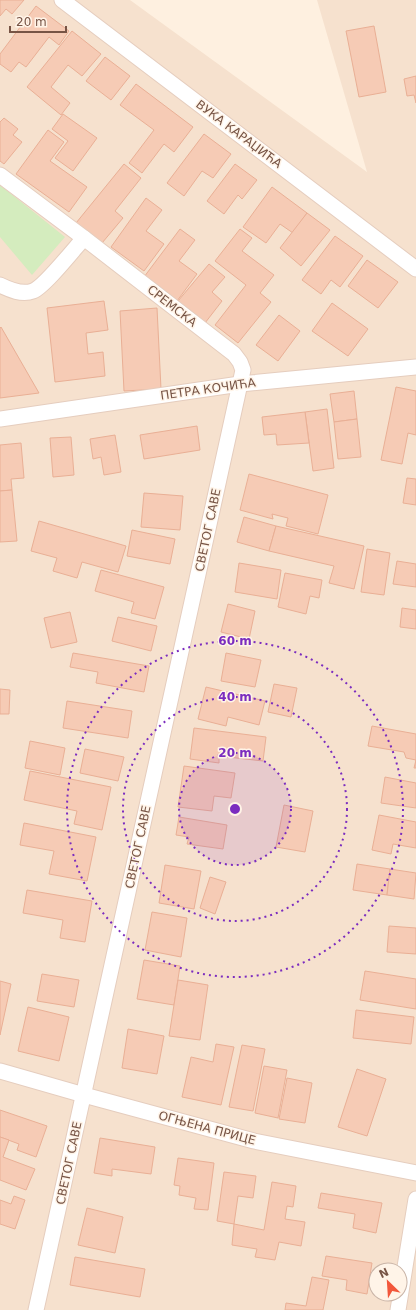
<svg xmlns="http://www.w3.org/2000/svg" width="416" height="1310" viewBox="0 0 416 1310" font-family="'DejaVu Sans',sans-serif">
<rect width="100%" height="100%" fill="#fef0e0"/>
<path fill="#f6e1ce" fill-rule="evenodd" d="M0 0H130L367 172 317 0H416V1310H0ZM376 1270H400V1294H376Z"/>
<path fill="#d4ecbe" d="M0 185 65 237 32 275 0 237Z"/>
<g fill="#f6cbb5" stroke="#e9af95">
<path d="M0 0H24L12 14 6 9 0 16Z"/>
<path d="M36 6 69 31 59 45 49 37 26 67 19 62 11 72 0 64V54Z"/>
<path d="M374 26 386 92 359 97 346 31Z"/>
<path d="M72 31 101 54 82 76 68 65 51 87 70 103 61 115 27 87Z"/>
<path d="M105 57 130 76 111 100 86 81Z"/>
<path d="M416 76V103L414 95 407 96 404 79Z"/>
<path d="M136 84 193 127 174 152 164 144 142 173 129 163 154 130 120 105Z"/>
<path d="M63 114 97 138 73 171 55 158 68 141 52 129Z"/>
<path d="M4 118 18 129 13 135 22 142 4 164 0 161V122Z"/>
<path d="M48 130 64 142 50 161 87 187 69 212 16 174Z"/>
<path d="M204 134 231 154 213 178 202 171 184 196 167 183Z"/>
<path d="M124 164 141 178 115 211 123 218 102 243 76 223Z"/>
<path d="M235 164 257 180 242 199 238 195 224 214 207 201Z"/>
<path d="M272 187 307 213 293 233 280 224 266 243 243 227Z"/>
<path d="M146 198 162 210 146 231 164 244 144 271 111 247Z"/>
<path d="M307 213 330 230 301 266 280 248Z"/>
<path d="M180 229 195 240 179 261 197 274 177 301 144 277Z"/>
<path d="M240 229 252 238 242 251 274 275 260 293 271 302 238 343 215 325 246 285 215 261Z"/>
<path d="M335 236 363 256 340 287 331 280 321 294 302 280Z"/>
<path d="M367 260 398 282 378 308 348 286Z"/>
<path d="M209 264 225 277 212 292 222 301 205 323 178 301Z"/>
<path d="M104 301 108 330 86 333 88 354 103 352 105 376 55 382 47 308Z"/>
<path d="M332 303 368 329 348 356 312 331Z"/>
<path d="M157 308 161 389 124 391 120 311Z"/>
<path d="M279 315 300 331 278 361 256 345Z"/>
<path d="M1 327 39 393 0 398V328Z"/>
<path d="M396 387 416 391V435L408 433 402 464 381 460Z"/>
<path d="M354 391 357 419 334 422 330 394Z"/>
<path d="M327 409 334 468 313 471 305 412Z"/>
<path d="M305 412 309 443 277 445 276 434 264 435 262 417Z"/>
<path d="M357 419 361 457 338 459 334 422Z"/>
<path d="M197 426 200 450 144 459 140 435Z"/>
<path d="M115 435 121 472 104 475 101 457 93 459 90 439Z"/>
<path d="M71 437 74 475 53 477 50 438Z"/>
<path d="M21 443 24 478 11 479 12 490 0 491V445Z"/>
<path d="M249 474 328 495 318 534 286 526 288 518 272 514 273 519 240 510Z"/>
<path d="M407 478 416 479V505L403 503Z"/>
<path d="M12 490 17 541 0 542V491Z"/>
<path d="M144 493 183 496 180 530 141 527Z"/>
<path d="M244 517 276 526 269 551 237 542Z"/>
<path d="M39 521 126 546 118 572 82 562 77 578 53 571 57 558 31 551Z"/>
<path d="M276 526 364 546 354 589 329 583 334 566 269 551Z"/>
<path d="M132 530 175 539 170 564 127 556Z"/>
<path d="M367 549 390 553 384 595 361 592Z"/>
<path d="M397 561 416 564V587L393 584Z"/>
<path d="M239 563 281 570 277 599 235 592Z"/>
<path d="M101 570 164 587 155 619 131 613 134 602 95 591Z"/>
<path d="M285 573 322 580 319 598 310 596 306 614 278 607Z"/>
<path d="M228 604 255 611 249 639 221 632Z"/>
<path d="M402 608 416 610V629L400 627Z"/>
<path d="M70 612 77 642 51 648 44 618Z"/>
<path d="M118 617 157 626 151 651 112 641Z"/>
<path d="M73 653 149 666 144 692 96 683 98 672 70 667Z"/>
<path d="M226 653 261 660 255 687 221 681Z"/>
<path d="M274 684 297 688 291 717 268 712Z"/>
<path d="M206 687 265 701 259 725 228 717 226 726 198 719Z"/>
<path d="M0 689 10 690 9 714H0Z"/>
<path d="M67 701 132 711 128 738 63 728Z"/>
<path d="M372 726 416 734V768H414L416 760 406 758 404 752 368 746Z"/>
<path d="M194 728 266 737 263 761 219 756V763L190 759Z"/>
<path d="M30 741 65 748 60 775 25 768Z"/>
<path d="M85 749 124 757 118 781 80 773Z"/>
<path d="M184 766 235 773 231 798 214 796 212 811 178 807Z"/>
<path d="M30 771 111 787 102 830 74 824 77 811 24 800Z"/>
<path d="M385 777 416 783V808L381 803Z"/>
<path d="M284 805 313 811 305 852 276 847Z"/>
<path d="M379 815 416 822V848L393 844 391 854 372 850Z"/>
<path d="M179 817 227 825 223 849 187 844 189 837 176 835Z"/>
<path d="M24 823 96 837 87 881 49 874 54 851 20 845Z"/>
<path d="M357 864 390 869 387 895 353 890Z"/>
<path d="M165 865 201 871 194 909 159 903Z"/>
<path d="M390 869 416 873 414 899 387 895Z"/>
<path d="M210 877 226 882 215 914 200 908Z"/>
<path d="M27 890 92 901 85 942 60 938 63 920 23 913Z"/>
<path d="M152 912 187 918 181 957 145 950Z"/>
<path d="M389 926 416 928V954L387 952Z"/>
<path d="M144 960 180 966 174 1005 137 999Z"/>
<path d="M365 971 416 979V1009L360 1000Z"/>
<path d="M42 974 79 980 74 1007 37 1001Z"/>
<path d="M178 980 208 985 200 1040 169 1036Z"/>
<path d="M0 981 11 984 0 1035Z"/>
<path d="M28 1007 69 1017 59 1061 18 1051Z"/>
<path d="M356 1010 414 1017 411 1044 353 1038Z"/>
<path d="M128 1029 164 1036 157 1074 122 1068Z"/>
<path d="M216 1044 234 1047 221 1105 182 1097 191 1057 213 1062Z"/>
<path d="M242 1045 265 1049 253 1111 229 1107Z"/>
<path d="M264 1066 287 1070 278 1118 255 1113Z"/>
<path d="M357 1069 386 1079 367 1136 338 1127Z"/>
<path d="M287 1078 312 1083 305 1123 279 1119Z"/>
<path d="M0 1110 47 1126 36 1157 17 1150 19 1144 0 1137Z"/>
<path d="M0 1137 9 1140 3 1157 35 1169 26 1190 0 1180Z"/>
<path d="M100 1138 155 1147 151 1174 112 1169V1176L94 1173Z"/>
<path d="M178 1158 214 1163 208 1210 194 1209 196 1198 179 1195 180 1186 174 1185Z"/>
<path d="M224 1172 256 1176 253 1198 238 1196 234 1224 217 1221Z"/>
<path d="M272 1182 296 1186 293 1207 287 1206 285 1219 305 1222 301 1246 279 1242 275 1260 255 1257 257 1249 232 1245 234 1224 264 1230Z"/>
<path d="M321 1193 382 1203 376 1233 353 1228 355 1214 318 1208Z"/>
<path d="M14 1196 25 1200 15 1229 0 1224V1200L11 1204Z"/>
<path d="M87 1208 123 1217 115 1253 78 1245Z"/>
<path d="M326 1256 372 1263 367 1294 346 1290 347 1280 322 1276Z"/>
<path d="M75 1257 145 1269 140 1297 70 1285Z"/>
<path d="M312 1277 329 1280 323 1310H285L286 1303 306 1306Z"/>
</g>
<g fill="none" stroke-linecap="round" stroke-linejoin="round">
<g stroke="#e5cdbe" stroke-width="17">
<g id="minor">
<path d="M62 0 416 269"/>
<path d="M0 175 84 238 234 354 240 362 243 370 36 1310"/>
<path d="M0 285C10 290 22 295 33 291 44 287 75 248 84 238"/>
<path d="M0 419 240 384 416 367"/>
<path d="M0 1071 84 1095 254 1141 416 1173"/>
<path d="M398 1310 416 1199"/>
</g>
</g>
<use href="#minor" stroke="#fff" stroke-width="15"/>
</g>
<circle cx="235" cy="809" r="56" fill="#7b2cbf" fill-opacity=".12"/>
<g fill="none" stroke="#7b2cbf" stroke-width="2" stroke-dasharray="2 4">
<circle cx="235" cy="809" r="56"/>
<circle cx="235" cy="809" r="112"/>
<circle cx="235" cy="809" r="168"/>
</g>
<g text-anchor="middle" stroke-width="3" stroke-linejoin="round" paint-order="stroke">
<g font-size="12" fill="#775445" stroke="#fff4e8">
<text transform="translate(239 134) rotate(37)" y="4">ВУКА КАРАЏИЋА</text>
<text transform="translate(172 306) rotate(38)" y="4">СРЕМСКА</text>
<text transform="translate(208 389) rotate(-8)" y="4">ПЕТРА КОЧИЋА</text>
<text transform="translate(208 530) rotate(-78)" y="4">СВЕТОГ САВЕ</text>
<text transform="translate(138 847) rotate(-78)" y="4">СВЕТОГ САВЕ</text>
<text transform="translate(207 1128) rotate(15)" y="4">ОГЊЕНА ПРИЦЕ</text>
<text transform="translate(69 1163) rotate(-78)" y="4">СВЕТОГ САВЕ</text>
</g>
</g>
<circle cx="235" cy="809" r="6" fill="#7b2cbf" stroke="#fff4e8" stroke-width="2"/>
<g font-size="12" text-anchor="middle" font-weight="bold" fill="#7b2cbf" stroke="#fff4e8" stroke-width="3" stroke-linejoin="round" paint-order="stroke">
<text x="235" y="645">60 m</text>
<text x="235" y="701">40 m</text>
<text x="235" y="757">20 m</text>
</g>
<g transform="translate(388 1282) rotate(335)"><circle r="19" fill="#fff4e8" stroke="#c9b4a7"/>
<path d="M0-3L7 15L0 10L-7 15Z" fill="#f2573b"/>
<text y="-6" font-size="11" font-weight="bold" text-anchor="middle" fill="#775445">N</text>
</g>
<path d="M10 26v6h56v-6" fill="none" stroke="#775445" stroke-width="2"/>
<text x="16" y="26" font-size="12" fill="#775445" stroke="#fff4e8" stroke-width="3" paint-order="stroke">20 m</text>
</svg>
